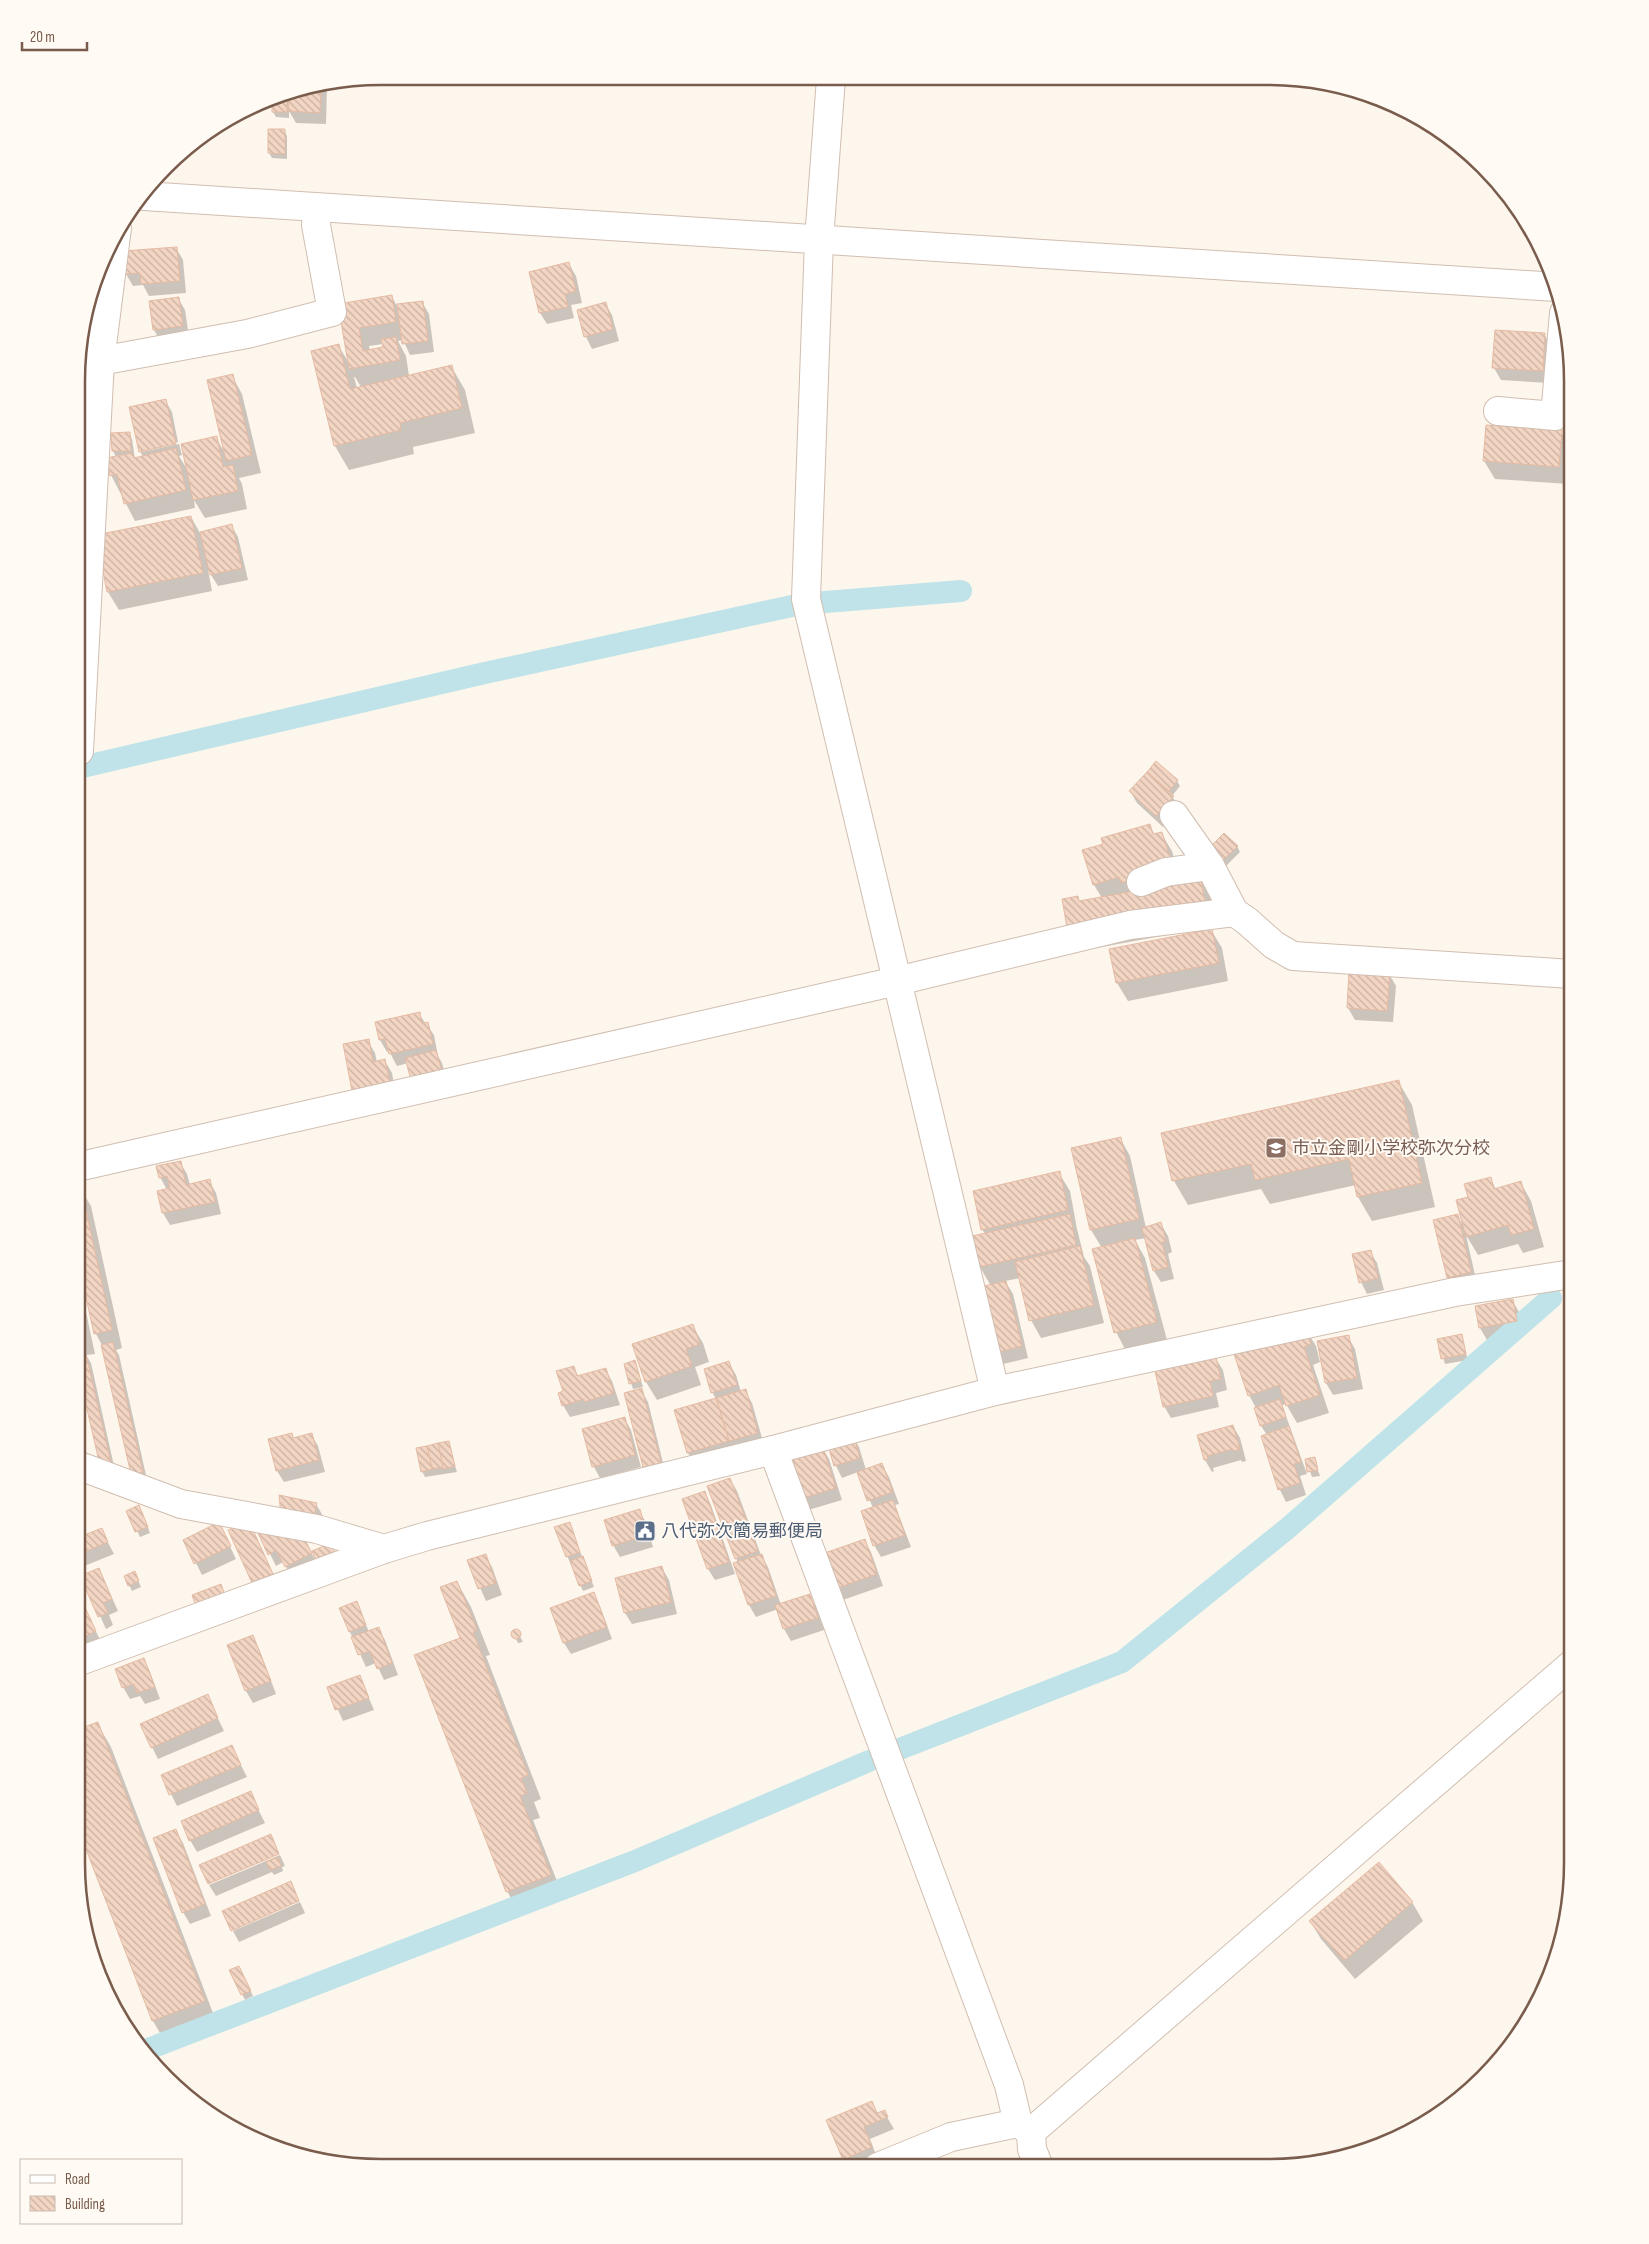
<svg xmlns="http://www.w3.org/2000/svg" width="1649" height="2244" viewBox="0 0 1649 2244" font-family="'Sofia Sans Condensed','Noto Sans JP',sans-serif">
<defs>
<pattern id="building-back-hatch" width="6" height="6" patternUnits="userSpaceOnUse" patternTransform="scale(1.25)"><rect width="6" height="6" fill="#f3d5c3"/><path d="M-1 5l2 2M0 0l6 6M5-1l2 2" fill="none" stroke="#cab0a1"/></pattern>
</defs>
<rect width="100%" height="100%" fill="#fdf6ec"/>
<g fill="#0003" fill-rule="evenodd">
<path d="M327 85 326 124 296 123 289 111V118L276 117 273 112V98L283 93Z"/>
<path d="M284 130 287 136V159L272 158 269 153Z"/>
<path d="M176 248 183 260 186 293 149 296 143 285 133 286 126 274 124 253Z"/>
<path d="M569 264 576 276 582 303 571 305 574 318 547 324 540 313Z"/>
<path d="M97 287 99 342 79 341 84 325 95 326V323L85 322Z"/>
<path d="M392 297 397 306 422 302 429 314 434 352 410 355 403 340 398 341 406 356 409 376 451 366 465 390 475 433 413 447 414 454 349 470 335 446 338 345 349 363 340 305ZM383 344 384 349 370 351 369 346ZM354 377H355L361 387 357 388Z"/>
<path d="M178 298 185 310 189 337 161 342 154 330Z"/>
<path d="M605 303 612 315 619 341 592 349 586 337 578 311Z"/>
<path d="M1544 334 1551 346 1549 383 1501 380 1494 368Z"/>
<path d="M232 376 242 394 261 473 239 478 242 484 247 509 205 518 194 500 195 508 135 521 111 475 116 457 113 451 112 434 129 433 132 439 135 459 143 457 140 451 165 400 172 412 178 442 142 450V452L179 444 182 455 179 456 188 471 216 438 225 453Z"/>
<path d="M1561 432 1571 450V457H1573V521L1567 511 1568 484 1495 479 1484 461Z"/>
<path d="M191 517 200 533 231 525 238 537 248 580 218 586 208 570 212 591 119 610 108 592 97 536Z"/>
<path d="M1156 763 1177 781 1180 786 1172 796 1180 809 1163 827 1137 803 1130 791Z"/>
<path d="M1149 825 1155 835 1161 833 1172 851 1180 879 1199 875 1210 893 1216 926 1080 951 1077 897 1080 902 1102 898 1094 885 1105 845Z"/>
<path d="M1237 846 1240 852 1226 866 1214 854Z"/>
<path d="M1211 930 1222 948 1228 981 1128 1001 1117 983 1111 950Z"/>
<path d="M1389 974 1396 986 1393 1022 1355 1020 1348 1008Z"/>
<path d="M419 1014 434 1035 438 1056 442 1063 448 1084 408 1063 397 1066 389 1051 387 1052 380 1040Z"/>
<path d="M368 1041 375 1053 377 1062 385 1061 392 1073 396 1096 360 1102Z"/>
<path d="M1398 1081 1412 1105 1435 1207 1372 1221 1358 1197 1356 1185 1270 1204 1261 1189 1188 1205 1174 1181 1163 1134Z"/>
<path d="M1120 1138 1130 1156 1146 1228 1161 1224 1168 1236 1172 1252 1168 1254 1174 1279 1161 1282 1154 1271 1146 1238 1135 1240 1145 1258 1167 1340 1126 1351 1116 1332 1102 1248 1091 1230Z"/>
<path d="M180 1162 187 1174 190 1185 209 1181 216 1193 221 1214 170 1225 163 1213 158 1192 167 1190 160 1177Z"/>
<path d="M1059 1173 1070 1191 1077 1229 1084 1257 1090 1266 1104 1323 1041 1338 1031 1320 1020 1278 1005 1281 1013 1294 1028 1358 1003 1364 996 1352 991 1286 980 1267 985 1234 982 1229Z"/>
<path d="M1490 1178 1496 1189 1521 1183 1531 1201 1544 1247 1523 1253 1518 1244 1478 1255 1466 1235 1477 1284 1455 1289 1448 1277 1457 1215 1464 1227 1469 1198Z"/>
<path d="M80 1188 91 1206 122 1348 116 1350 119 1355 148 1484 139 1486 103 1347 96 1334Z"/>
<path d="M1370 1251 1377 1263 1384 1290 1367 1294 1361 1282Z"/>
<path d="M77 1270 95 1354 86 1355 91 1363 116 1475 108 1477 77 1351Z"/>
<path d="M1512 1300 1519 1312 1523 1332 1487 1340 1480 1328 1476 1307Z"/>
<path d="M692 1325 703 1343 709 1362 695 1367 701 1385 657 1400 646 1382 634 1345Z"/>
<path d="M1305 1328 1316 1346 1320 1362 1313 1365 1329 1413 1297 1423 1286 1404 1282 1405 1307 1474 1300 1476 1306 1495 1286 1502 1280 1490 1262 1437 1267 1435 1261 1426 1256 1408 1249 1395Z"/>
<path d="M1461 1336 1468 1360 1445 1364 1438 1340Z"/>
<path d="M1348 1337 1355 1349 1363 1389 1333 1395 1326 1383 1319 1342Z"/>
<path d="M1216 1359 1223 1370 1227 1390 1216 1393 1219 1407 1171 1418 1164 1406Z"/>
<path d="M635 1362 643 1387 633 1389 625 1365Z"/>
<path d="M729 1363 736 1375 741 1392 745 1391 752 1403 764 1445 695 1465 688 1453 676 1411 716 1399 712 1392Z"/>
<path d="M573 1367 579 1377 605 1369 612 1381 620 1405 570 1417 563 1405 564 1392Z"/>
<path d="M77 1389 85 1422 77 1424Z"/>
<path d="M641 1390 648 1402 666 1475 651 1479 644 1467 625 1394Z"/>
<path d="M624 1418 631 1430 641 1467 600 1478 594 1467Z"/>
<path d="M1233 1426 1240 1438 1246 1461 1242 1462 1241 1460 1213 1468 1214 1471 1212 1472 1205 1460 1199 1436Z"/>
<path d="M292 1434 294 1439 311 1434 318 1446 325 1472 284 1482 277 1471Z"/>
<path d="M852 1435 859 1447 866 1470 882 1465 889 1477 899 1504 895 1505 911 1547 881 1557 874 1545 873 1508 858 1472 842 1478 836 1466 828 1443Z"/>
<path d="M448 1442 457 1472 425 1477 422 1471Z"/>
<path d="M822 1447 829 1459 842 1500 805 1511 798 1499Z"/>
<path d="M1314 1459 1320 1476 1312 1477 1306 1460Z"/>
<path d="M730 1479 737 1491 761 1555 768 1567 781 1605 809 1596 816 1607 824 1630 791 1641 784 1629 778 1609 756 1617 749 1605 735 1564 738 1563 736 1558Z"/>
<path d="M705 1493 711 1505 735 1574 715 1580 708 1569Z"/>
<path d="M316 1504 323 1516 319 1534 283 1516Z"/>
<path d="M639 1511 646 1522 653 1547 620 1557 613 1545Z"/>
<path d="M128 1512H142L150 1533 140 1537Z"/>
<path d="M249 1522 279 1586 260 1594 253 1582Z"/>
<path d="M569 1523 594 1587 583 1591 567 1556Z"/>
<path d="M101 1529 114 1554 77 1569V1539Z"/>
<path d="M260 1534 307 1544 315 1560 333 1550 293 1578 283 1562 276 1566Z"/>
<path d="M225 1536 236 1559 202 1575 196 1563Z"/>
<path d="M864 1540 871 1552 883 1586 837 1602 830 1590Z"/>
<path d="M485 1555 492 1567 502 1595 486 1601 468 1561Z"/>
<path d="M662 1568 669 1580 677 1614 632 1624 625 1613Z"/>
<path d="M99 1569 118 1611 109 1615 113 1625 106 1629 82 1576Z"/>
<path d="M137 1578 141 1587 132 1591 129 1585Z"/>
<path d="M457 1582 471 1607 490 1655 486 1656 541 1799 534 1802 540 1818 533 1820 564 1899 521 1916 507 1891 462 1639Z"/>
<path d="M77 1592 102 1644 77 1655Z"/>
<path d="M593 1594 600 1606 612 1639 571 1654 564 1643Z"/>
<path d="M359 1608 369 1632 378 1629 385 1640 398 1675 384 1680 376 1663 366 1667 350 1632Z"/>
<path d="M517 1631 523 1642 518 1643 513 1633Z"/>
<path d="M253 1637 259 1649 276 1694 253 1703 246 1691 229 1646Z"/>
<path d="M144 1660 150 1672 160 1699 145 1704 140 1696 130 1699 123 1687Z"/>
<path d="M360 1677 374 1710 343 1721 328 1688Z"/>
<path d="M207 1696 224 1731 158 1759 152 1747Z"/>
<path d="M97 1723 111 1747 218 2026 167 2045 153 2021 76 1820Z"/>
<path d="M231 1746 247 1777 177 1806 162 1776Z"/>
<path d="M250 1793 265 1823 197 1852 190 1840Z"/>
<path d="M176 1831 183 1843 211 1916 190 1924 183 1912Z"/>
<path d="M280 1855 285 1866 282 1867 283 1871 274 1875 272 1872 216 1896 209 1885Z"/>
<path d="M300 1902 305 1913 239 1942 233 1931Z"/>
<path d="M1412 1902 1423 1921 1355 1979 1321 1939 1310 1921Z"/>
<path d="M242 1973 253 1996 245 2000 242 1994Z"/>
<path d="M871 2103 878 2114 884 2112 894 2129 870 2139 878 2160 861 2167H849L844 2159Z"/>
</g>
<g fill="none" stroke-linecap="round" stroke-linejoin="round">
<g stroke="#bfe3e8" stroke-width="22">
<path d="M78 768 476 675 801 604 961 591"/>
<path d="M897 1750 1122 1662 1288 1528 1551 1298"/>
<path d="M143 2051 635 1861 869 1761"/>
</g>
</g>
<g fill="url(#building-back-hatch)" stroke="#e6bba3">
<path d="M321 86 320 113 288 111 289 91Z"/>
<path d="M287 92V112H272V99Z"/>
<path d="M268 129H285V154L268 153Z"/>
<path d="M177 247 180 281 141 284 140 273 124 274 123 251Z"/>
<path d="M569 262 576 291 565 294 568 307 539 313 529 272Z"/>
<path d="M392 295 396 322 359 328 363 351 383 347 381 339 396 337 400 360 349 369 338 304Z"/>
<path d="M179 297 183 326 153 330 149 301Z"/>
<path d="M423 301 428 341 402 344 397 304Z"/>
<path d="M606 302 613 329 584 337 577 310Z"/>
<path d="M90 308 89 324H85Z"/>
<path d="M1495 330 1545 333 1543 371 1492 368Z"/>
<path d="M339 344 350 389 452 365 462 408 400 423 401 430 334 446 311 351Z"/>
<path d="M233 374 252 455 226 461 207 380Z"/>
<path d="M166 399 176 444 139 452 129 407Z"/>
<path d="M1573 411V448L1570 447Z"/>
<path d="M1486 425 1562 430 1559 467 1483 461Z"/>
<path d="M130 432 131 451H112L111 433Z"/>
<path d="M217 436 223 467 233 465 238 491 193 500 181 444Z"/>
<path d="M176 448 186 490 124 504 117 474 110 476 106 458 132 453 134 458Z"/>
<path d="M1569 455 1573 456V512L1566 511Z"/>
<path d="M191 516 203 573 107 592 96 535Z"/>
<path d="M232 524 242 568 210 575 200 532Z"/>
<path d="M1156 761 1178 780 1169 791 1147 772Z"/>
<path d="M1147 772 1174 796 1156 816 1129 791Z"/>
<path d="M1150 824 1153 834 1162 832 1172 864 1121 883 1119 877 1093 885 1082 850 1103 844 1101 838Z"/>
<path d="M1224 833 1238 846 1222 861 1209 848Z"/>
<path d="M1200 874 1206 908 1068 933 1062 899 1078 896 1079 901 1150 888Z"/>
<path d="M1212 929 1219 963 1116 983 1109 949Z"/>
<path d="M1349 970 1390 973 1387 1011 1347 1008Z"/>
<path d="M420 1012 422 1024 428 1022 433 1044 389 1054 385 1039 379 1040 375 1022Z"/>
<path d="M369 1039 373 1062 385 1059 390 1084 352 1091 343 1044Z"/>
<path d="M436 1050 442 1072 411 1080 405 1058Z"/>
<path d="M1399 1080 1422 1183 1357 1197 1349 1159 1255 1180 1251 1164 1172 1181 1161 1133Z"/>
<path d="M1121 1137 1139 1219 1090 1230 1071 1148Z"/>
<path d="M181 1161 186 1185 210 1179 215 1202 162 1213 157 1191 170 1188 167 1176 159 1178 156 1166Z"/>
<path d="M1060 1171 1068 1210 981 1230 973 1191Z"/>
<path d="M1491 1177 1494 1189 1521 1181 1534 1229 1511 1235 1508 1225 1466 1237 1456 1200 1468 1197 1464 1184Z"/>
<path d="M81 1187 112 1330 94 1334 77 1256V1188Z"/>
<path d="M1070 1214 1076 1245 979 1267 972 1236Z"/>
<path d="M1458 1214 1471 1272 1447 1278 1433 1220Z"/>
<path d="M1161 1222 1166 1241 1162 1242 1168 1267 1153 1271 1142 1228Z"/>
<path d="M1135 1238 1157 1322 1114 1333 1092 1249Z"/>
<path d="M1080 1246 1094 1305 1029 1321 1015 1262Z"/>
<path d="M1371 1250 1378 1278 1359 1283 1352 1254Z"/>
<path d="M1006 1281 1022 1346 995 1353 979 1287Z"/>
<path d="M77 1297 85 1335 77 1337Z"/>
<path d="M1513 1299 1517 1321 1479 1328 1475 1306Z"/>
<path d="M693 1324 700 1344 686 1349 692 1366 645 1382 632 1344Z"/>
<path d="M1462 1334 1466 1354 1441 1359 1437 1339Z"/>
<path d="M1308 1335 1311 1344 1304 1347 1320 1395 1286 1406 1279 1385 1248 1396 1233 1351Z"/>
<path d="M1349 1335 1357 1378 1325 1383 1317 1341Z"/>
<path d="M113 1342 143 1472 131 1474 101 1345Z"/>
<path d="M85 1350 111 1463 100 1466 77 1365V1351Z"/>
<path d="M1216 1357 1221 1379 1210 1381 1213 1396 1163 1407 1155 1371Z"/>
<path d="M635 1360 641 1381 629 1384 624 1364Z"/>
<path d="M729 1361 737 1385 711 1393 704 1369Z"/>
<path d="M574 1366 577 1376 606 1368 614 1393 584 1402V1399L562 1406 558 1393 563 1391 556 1371Z"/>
<path d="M642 1388 661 1463 643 1467 624 1393Z"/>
<path d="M746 1389 758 1433 729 1441 716 1398Z"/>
<path d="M716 1398 729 1441 687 1453 674 1410Z"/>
<path d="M1280 1399 1286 1417 1260 1426 1254 1408Z"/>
<path d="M625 1417 635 1455 592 1467 582 1429Z"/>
<path d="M1233 1425 1240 1449 1234 1451 1233 1449 1207 1456 1208 1459 1204 1460 1197 1435Z"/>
<path d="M1289 1426 1301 1462 1294 1464 1300 1483 1278 1490 1261 1436Z"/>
<path d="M292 1433 293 1438 312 1433 319 1460 276 1471 268 1439Z"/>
<path d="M853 1434 860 1458 834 1466 827 1442Z"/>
<path d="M449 1441 455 1466 443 1469 438 1443Z"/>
<path d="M438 1443 443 1467 432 1469 427 1446Z"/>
<path d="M822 1445 836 1488 797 1500 783 1458Z"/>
<path d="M427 1446 432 1469 421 1472 416 1448Z"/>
<path d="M1315 1457 1318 1470 1307 1472 1305 1459Z"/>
<path d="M882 1463 893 1492 867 1501 857 1472Z"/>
<path d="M730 1478 758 1551 735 1559 707 1486Z"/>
<path d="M705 1491 729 1562 707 1569 682 1499Z"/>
<path d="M279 1495 317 1503 313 1522 281 1516Z"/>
<path d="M893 1500 905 1535 873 1546 861 1511Z"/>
<path d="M139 1505 148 1527 135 1532 126 1511Z"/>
<path d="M640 1509 647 1535 612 1546 604 1520Z"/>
<path d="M249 1521 273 1574 252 1583 228 1530Z"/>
<path d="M219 1522 231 1546 194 1564 183 1540Z"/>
<path d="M570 1522 580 1552 566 1557 554 1527Z"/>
<path d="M278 1524 300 1531 312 1553 285 1567 276 1550 268 1555 258 1533Z"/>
<path d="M102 1528 108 1542 77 1555V1538Z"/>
<path d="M865 1539 877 1574 829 1591 816 1556Z"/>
<path d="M331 1543 337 1558 318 1566 312 1551Z"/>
<path d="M486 1554 496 1583 478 1589 467 1560Z"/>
<path d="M762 1554 776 1596 748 1605 733 1563Z"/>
<path d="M583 1556 592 1581 579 1586 570 1561Z"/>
<path d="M662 1566 671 1602 624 1613 615 1578Z"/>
<path d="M99 1568 112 1599 103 1603 108 1613 98 1617 80 1576Z"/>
<path d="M135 1571 139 1581 128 1586 124 1576Z"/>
<path d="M457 1581 477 1630 473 1632 528 1775 521 1778 527 1793 520 1796 551 1875 506 1892 414 1655 460 1638 440 1587Z"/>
<path d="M221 1584 227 1601 198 1612 192 1595Z"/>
<path d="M594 1592 607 1627 563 1643 550 1608Z"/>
<path d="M810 1594 818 1618 783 1629 775 1605Z"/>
<path d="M357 1601 366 1625 349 1632 339 1608Z"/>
<path d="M84 1605 96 1631 77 1640V1608Z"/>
<path d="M379 1627 392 1663 377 1669 370 1651 358 1655 351 1637Z"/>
<circle cx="516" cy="1634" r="5"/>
<path d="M253 1635 271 1681 245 1691 227 1645Z"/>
<path d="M144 1658 155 1687 137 1693 134 1684 122 1688 115 1669Z"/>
<path d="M360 1675 369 1698 335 1710 327 1687Z"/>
<path d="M208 1694 218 1718 151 1748 140 1724Z"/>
<path d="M98 1722 205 2001 152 2021 76 1823V1730Z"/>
<path d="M232 1745 241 1765 169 1795 161 1775Z"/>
<path d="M251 1791 259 1810 189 1841 181 1821Z"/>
<path d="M176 1829 205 1904 182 1913 153 1838Z"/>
<path d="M271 1834 279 1854 208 1884 199 1865Z"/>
<path d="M278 1857 281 1866 270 1870 266 1862Z"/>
<path d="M1379 1862 1413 1902 1344 1961 1309 1921Z"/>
<path d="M291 1881 299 1901 231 1931 222 1911Z"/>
<path d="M239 1966 251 1991 241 1995 229 1970Z"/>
<path d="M872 2101 877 2113 885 2110 888 2117 864 2127 872 2147 843 2160 826 2120Z"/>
</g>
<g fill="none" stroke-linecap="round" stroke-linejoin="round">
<g stroke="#d1beb0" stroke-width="30">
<g id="minor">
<path d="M831 78 819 240 806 599 995 1391"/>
<path d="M144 196 1557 287"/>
<path d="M100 361 247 334 332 312 316 225 317 208"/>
<path d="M1498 411 1555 416 1564 313"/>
<path d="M79 751 100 361 117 228"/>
<path d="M1174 815 1210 866 1234 912"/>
<path d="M1141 882 1166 872 1210 866"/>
<path d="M77 1167 897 981 1130 925 1234 912 1247 921 1274 945 1293 956 1572 974"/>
<path d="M773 1450 1009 2085 1018 2123 1031 2132"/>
<path d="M77 1465 181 1504 317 1529 384 1549"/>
<path d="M77 1662 384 1549 427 1536 773 1450 995 1391 1455 1292 1572 1274"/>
<path d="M1031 2132 1572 1664"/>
<path d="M1031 2132 1032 2149 1039 2167"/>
<path d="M878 2167 951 2137 1018 2123"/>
</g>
</g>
<use href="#minor" stroke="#fff" stroke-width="28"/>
</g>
<defs>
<g id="school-square" transform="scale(1.125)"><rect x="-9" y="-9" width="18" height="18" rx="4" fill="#8d6e63" stroke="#fffaf3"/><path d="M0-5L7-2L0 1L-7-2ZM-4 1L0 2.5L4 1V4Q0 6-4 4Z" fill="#fff"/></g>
<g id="civic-square" transform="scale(1.125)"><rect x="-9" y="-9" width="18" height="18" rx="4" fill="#5c6f8a" stroke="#fffaf3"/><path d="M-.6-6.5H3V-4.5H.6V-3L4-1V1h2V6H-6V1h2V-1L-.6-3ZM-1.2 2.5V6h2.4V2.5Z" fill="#fff"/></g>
</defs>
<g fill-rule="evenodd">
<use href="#school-square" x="1276" y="1148"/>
<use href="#civic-square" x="645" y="1531"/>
</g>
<g text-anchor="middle" stroke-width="4" stroke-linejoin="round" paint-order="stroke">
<g font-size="18" fill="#785e54" stroke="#fffaf3" text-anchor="start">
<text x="1292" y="1154">市立金剛小学校弥次分校</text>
</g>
<g font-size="18" fill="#4e5e75" stroke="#fffaf3" text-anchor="start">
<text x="661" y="1537">八代弥次簡易郵便局</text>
</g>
</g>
<path d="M0 0H1649V2244H0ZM381 85H1268A296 296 0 0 1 1564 381V1863A296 296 0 0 1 1268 2159H381A296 296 0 0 1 85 1863V381A296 296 0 0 1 381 85Z" fill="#fffaf3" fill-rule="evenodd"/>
<path fill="none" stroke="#7a5c4d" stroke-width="2.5" d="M381 85H1268A296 296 0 0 1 1564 381V1863A296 296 0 0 1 1268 2159H381A296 296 0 0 1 85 1863V381A296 296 0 0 1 381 85Z"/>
<rect x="20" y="2159" width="162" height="65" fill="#fffaf3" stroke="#cabbb1"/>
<rect x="30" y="2175" width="25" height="8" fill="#ffffff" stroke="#cabbb1"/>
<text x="65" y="2184" font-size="15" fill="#7a5c4d">Road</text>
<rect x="30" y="2196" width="25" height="15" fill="url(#building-back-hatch)" stroke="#cabbb1"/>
<text x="65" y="2209" font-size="15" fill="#7a5c4d">Building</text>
<path d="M22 42v8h65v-8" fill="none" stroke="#7a5c4d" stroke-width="2.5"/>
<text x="30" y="42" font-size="15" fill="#7a5c4d" stroke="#fffaf3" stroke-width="4" paint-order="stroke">20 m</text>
</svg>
